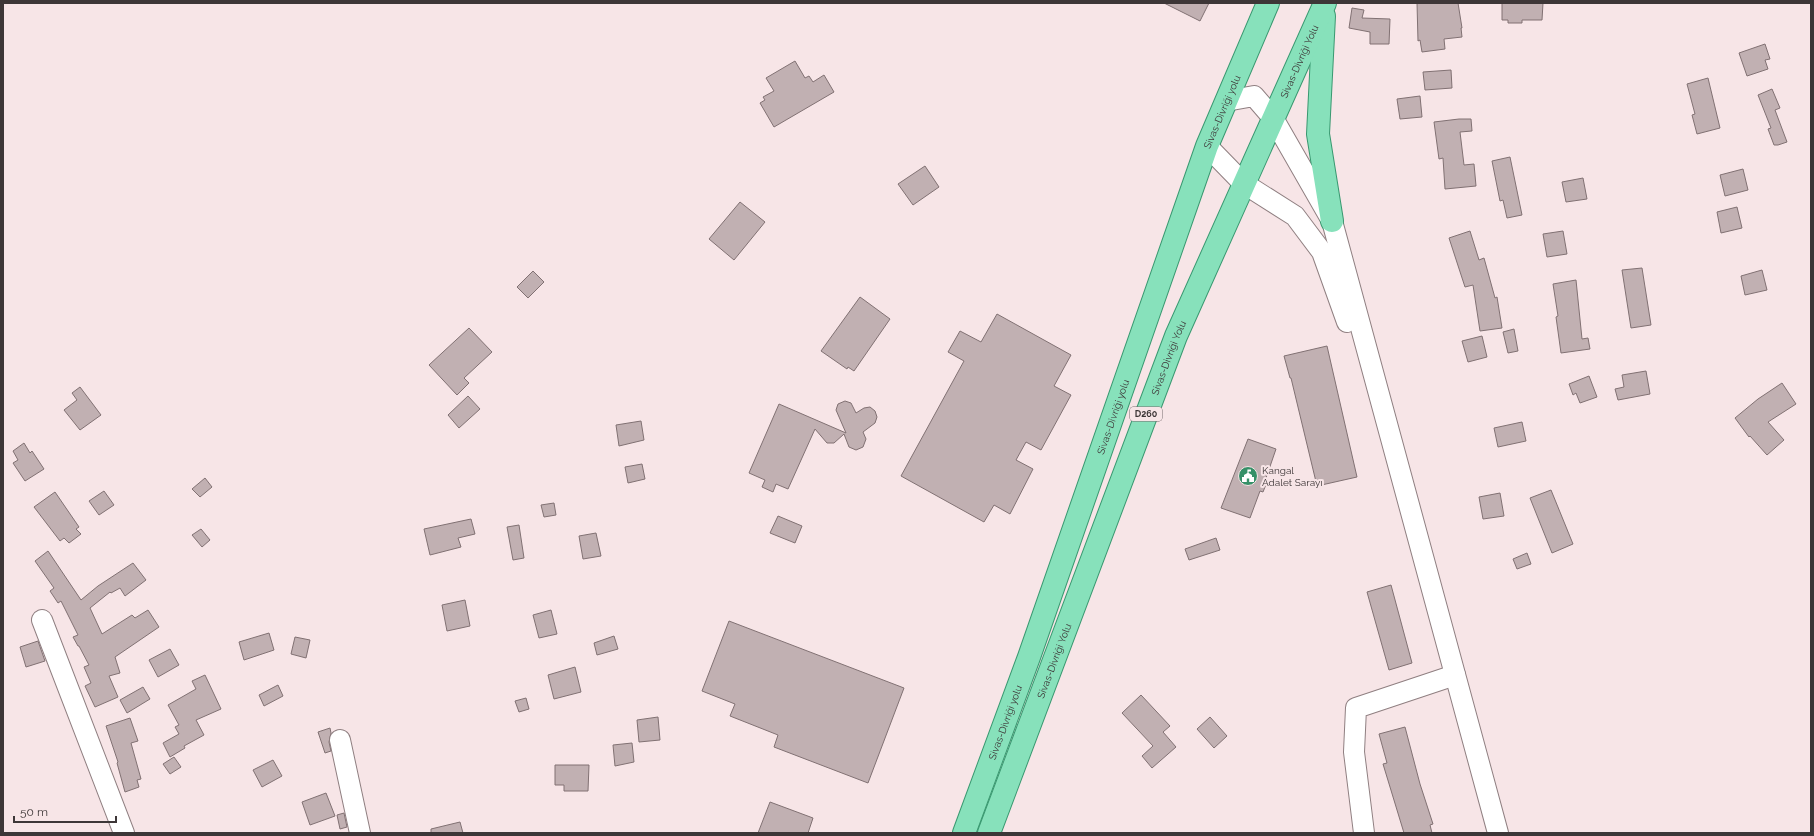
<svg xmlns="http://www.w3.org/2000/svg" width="1814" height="836" viewBox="0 0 1814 836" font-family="Raleway,sans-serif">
<rect width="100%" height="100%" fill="#f7e5e7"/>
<g fill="#c1b0b2" stroke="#817173">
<path d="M1164 3H1209L1200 21Z"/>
<path d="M1417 3H1458L1462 28H1461L1462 37 1444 39 1445 49 1422 52 1420 40 1418 41Z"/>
<path d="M1502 3H1543L1542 20H1522V23H1508V20H1502Z"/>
<path d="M1352 8 1364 10 1362 18 1390 19 1389 44H1370V32L1349 28Z"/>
<path d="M1765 44 1770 59 1765 60 1768 69 1747 76 1739 53Z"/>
<path d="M795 61 805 78 809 76 813 82 824 75 834 92 774 127 760 103 765 100 763 97 774 91 766 78Z"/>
<path d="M1451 70 1452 88 1425 90 1423 72Z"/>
<path d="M1708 78 1720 128 1697 134 1692 115 1695 114 1687 84Z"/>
<path d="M1772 89 1780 108 1775 110 1787 142 1778 145H1774L1768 129 1771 128 1758 95Z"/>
<path d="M1420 96 1422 117 1400 119 1397 99Z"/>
<path d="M1459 119H1471L1472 131 1460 132 1464 165 1474 164 1476 186 1445 189 1443 158 1439 159 1434 122Z"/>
<path d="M1510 157 1522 215 1507 218 1503 200 1500 201 1492 161Z"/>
<path d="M925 166 939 187 913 205 898 184Z"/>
<path d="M1743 169 1748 190 1725 196 1720 175Z"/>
<path d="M1583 178 1587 199 1566 202 1562 182Z"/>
<path d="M740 202 765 222 734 260 709 239Z"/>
<path d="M1737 207 1742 228 1721 233 1717 212Z"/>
<path d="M1470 231 1479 260 1484 258 1495 298 1497 297 1502 328 1480 331 1473 285 1465 287 1449 238Z"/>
<path d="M1563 231 1567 254 1547 257 1543 234Z"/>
<path d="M1642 268 1651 325 1631 328 1622 270Z"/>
<path d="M1762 270 1767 290 1745 295 1741 276Z"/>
<path d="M533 271 544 282 528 298 517 287Z"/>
<path d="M1576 280 1582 339 1588 338 1590 349 1561 353 1556 317 1558 316 1553 284Z"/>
<path d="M860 297 890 319 854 371 848 367 847 369 821 351Z"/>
<path d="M997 314 1071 355 1054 386 1071 395 1041 450 1026 442 1016 460 1033 469 1010 514 994 505 984 522 901 476 964 361 948 352 960 331 981 342Z"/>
<path d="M469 328 492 352 464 378 469 383 457 395 429 365Z"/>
<path d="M1514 329 1518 351 1508 353 1503 332Z"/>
<path d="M1482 336 1487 357 1468 362 1462 341Z"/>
<path d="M1327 346 1357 477 1317 486 1291 378H1290L1284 356Z"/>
<path d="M1646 371 1650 394 1618 400 1615 389 1624 387 1622 375Z"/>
<path d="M1589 376 1597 397 1580 403 1576 393 1573 395 1569 384Z"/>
<path d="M1782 383 1796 404 1768 422 1784 440 1767 455 1750 436 1749 437 1735 418 1758 399Z"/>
<path d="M80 387 101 415 80 430 64 410 77 400 72 393Z"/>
<path d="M468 396 480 409 459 428 448 415Z"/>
<path d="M845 401 851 403 856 413 864 408 870 407 875 411 877 417 875 423 863 432 866 439 863 447 856 450 849 447 844 434 834 443H827L815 429 788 489 776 484 773 492 762 487 765 480 749 473 779 404 846 433 836 410 838 404Z"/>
<path d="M641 421 644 440 619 446 616 425Z"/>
<path d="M1522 422 1526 441 1498 447 1494 428Z"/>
<path d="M1248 439 1276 449 1265 481 1267 482 1263 492 1260 491 1250 518 1221 508Z"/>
<path d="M24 443 30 453 32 451 44 469 25 481 13 463 18 460 13 451Z"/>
<path d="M642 464 645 479 628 483 625 467Z"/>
<path d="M205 478 212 487 200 497 192 489Z"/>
<path d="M1551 490 1573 544 1552 553 1530 498Z"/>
<path d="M104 491 114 505 99 515 89 501Z"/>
<path d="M55 492 79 527 76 529 81 534 69 543 64 538 60 541 34 507Z"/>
<path d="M1500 493 1504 516 1483 519 1479 497Z"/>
<path d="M554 503 556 515 544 517 541 505Z"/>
<path d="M778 516 802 526 795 543 770 533Z"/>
<path d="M471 519 475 534 458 538 461 547 430 555 424 529Z"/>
<path d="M519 525 524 558 513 560 507 527Z"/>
<path d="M201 529 210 540 202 547 192 535Z"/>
<path d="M596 533 601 556 583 559 579 536Z"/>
<path d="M1216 538 1220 550 1189 560 1185 549Z"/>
<path d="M48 551 81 600 98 586 133 563 146 580 125 596 120 588 111 593 110 592 90 608 102 634 132 615 135 618 148 610 159 627 115 657 120 673 109 676 118 697 95 707 85 686 91 683 84 667 89 665 79 646H78L73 637 78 635 61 601 58 603 50 591 54 588 35 561Z"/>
<path d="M1527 553 1531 564 1517 569 1513 559Z"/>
<path d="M1391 585 1412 663 1389 670 1367 592Z"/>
<path d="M465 600 470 626 447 631 442 605Z"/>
<path d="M551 610 557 634 539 638 533 615Z"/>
<path d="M729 621 904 688 868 783 774 747 778 735 730 716 735 704 702 691Z"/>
<path d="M269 633 274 650 244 660 239 642Z"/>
<path d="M614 636 618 649 597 655 594 643Z"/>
<path d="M295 637 310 640 306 658 291 654Z"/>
<path d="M38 641 45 661 26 667 20 647Z"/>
<path d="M170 649 179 665 158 677 149 660Z"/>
<path d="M575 667 581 692 554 699 548 675Z"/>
<path d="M205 675 221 709 196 720 204 735 184 746 185 748 170 757 163 743 179 734 175 727 179 725 168 705 196 689 192 681Z"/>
<path d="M278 685 283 696 264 706 259 695Z"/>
<path d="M143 687 150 699 127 713 120 700Z"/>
<path d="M1141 695 1170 726 1163 732 1176 747 1152 768 1142 756 1153 746 1122 713Z"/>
<path d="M526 698 529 709 519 712 515 701Z"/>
<path d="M658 717 660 740 639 742 637 720Z"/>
<path d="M1210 717 1227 736 1214 748 1197 729Z"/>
<path d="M130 718 138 741 131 743 141 779 137 780 139 787 125 792 117 763 118 762 106 726Z"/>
<path d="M1405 727 1420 784 1433 824 1430 825 1432 833H1404L1383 764 1387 763 1379 734Z"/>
<path d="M330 728 331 733 329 742 331 751 325 753 318 732Z"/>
<path d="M632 743 634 762 615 766 613 745Z"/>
<path d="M174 757 181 767 170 774 163 764Z"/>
<path d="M273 760 282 776 262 787 253 770Z"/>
<path d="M555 765H589L588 791H564V785H555Z"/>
<path d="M326 793 335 816 310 825 302 802Z"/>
<path d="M770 802 813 818 808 833H758Z"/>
<path d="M344 813 347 827 340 829 337 815Z"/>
<path d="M460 822 463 833H431V829Z"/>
</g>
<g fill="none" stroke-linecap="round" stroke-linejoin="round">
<g stroke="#8f7f81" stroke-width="22">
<g id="minor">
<path d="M1226 101 1254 96 1273 118 1332 221 1498 833"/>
<path d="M1207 146 1243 183 1295 216 1322 252 1347 322"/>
<path d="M42 620 124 833"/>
<path d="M340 740 360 833"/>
<path d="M1364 833 1354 752 1356 708 1455 675"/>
</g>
</g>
<g stroke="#399870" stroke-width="24">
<g id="major">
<path d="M1324 16 1318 134 1332 221"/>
<path id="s1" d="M964 833 1029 657 1207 146 1268 3"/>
<path id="s2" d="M989 833 1176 336 1325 3"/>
</g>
</g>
<use href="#minor" stroke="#fff" stroke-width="20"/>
<use href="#major" stroke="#87e1bb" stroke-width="22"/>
</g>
<defs>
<g id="civic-disc" transform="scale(1)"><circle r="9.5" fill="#359067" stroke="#f7e5e7"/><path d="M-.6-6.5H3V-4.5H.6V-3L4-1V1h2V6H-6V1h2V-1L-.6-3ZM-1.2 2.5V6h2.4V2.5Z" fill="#fff"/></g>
</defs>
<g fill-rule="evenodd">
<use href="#civic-disc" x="1248" y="476"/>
</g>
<g text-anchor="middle" stroke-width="4" stroke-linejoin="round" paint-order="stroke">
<rect fill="#f7e5e7" stroke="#756a6c" stroke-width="1" x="1130" y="407" width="32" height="14" rx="3"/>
<g font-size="9" font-weight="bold" fill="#3d3637">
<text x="1146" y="417">D260</text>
</g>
<g font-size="10" fill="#3d3637" stroke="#f7e5e7">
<text dy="4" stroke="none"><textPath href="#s2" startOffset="832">Sivas-Divriği Yolu</textPath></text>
<text dy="4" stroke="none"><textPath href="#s1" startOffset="766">Sivas-Divriği yolu</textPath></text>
<text dy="4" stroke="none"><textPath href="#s2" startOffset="508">Sivas-Divriği Yolu</textPath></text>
<text dy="4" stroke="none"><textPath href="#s1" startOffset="442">Sivas-Divriği yolu</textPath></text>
<text dy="4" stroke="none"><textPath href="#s2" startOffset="184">Sivas-Divriği Yolu</textPath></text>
<text dy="4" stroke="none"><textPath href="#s1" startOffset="118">Sivas-Divriği yolu</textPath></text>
</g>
<g font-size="10" fill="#3d3637" stroke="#f7e5e7" text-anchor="start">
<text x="1262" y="474">Kangal<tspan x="1262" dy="12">Adalet Sarayı</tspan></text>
</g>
</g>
<rect width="1814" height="836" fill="none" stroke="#3d3637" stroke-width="8"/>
<path d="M14 816v6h102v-6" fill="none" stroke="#3d3637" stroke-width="2"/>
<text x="20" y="816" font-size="12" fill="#3d3637" stroke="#f7e5e7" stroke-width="3" paint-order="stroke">50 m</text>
</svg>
